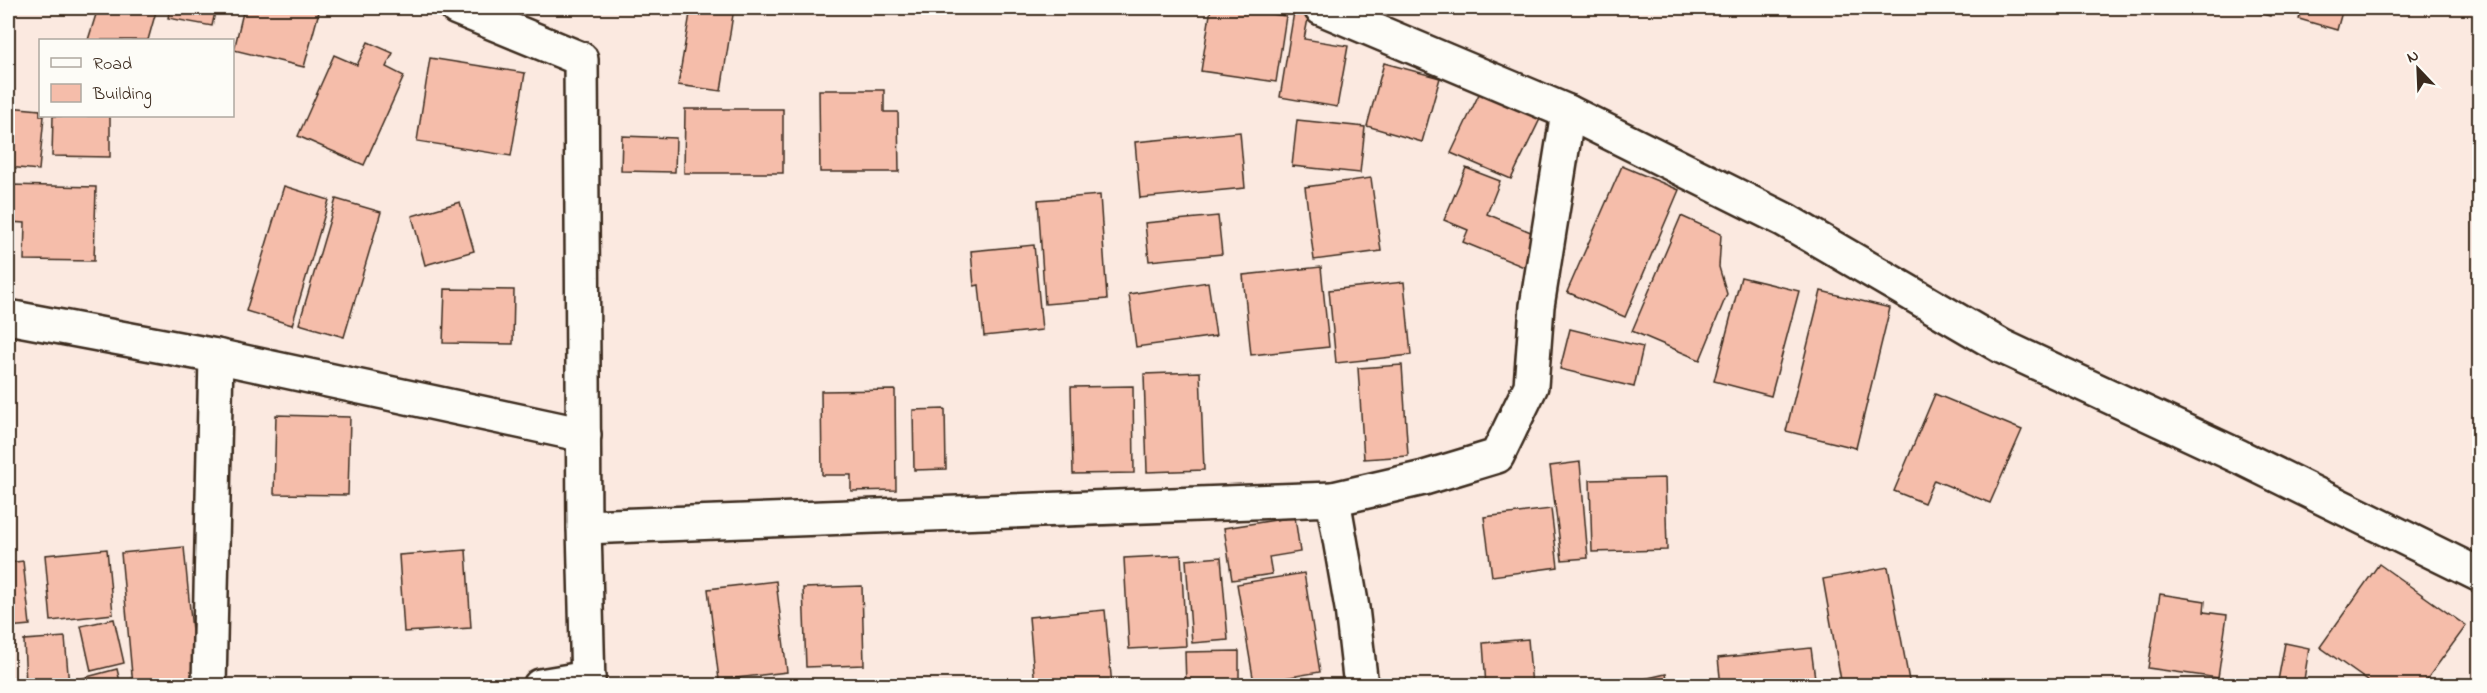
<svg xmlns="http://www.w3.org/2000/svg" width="2487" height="693" viewBox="0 0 2487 693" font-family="'Indie Flower',sans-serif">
<rect width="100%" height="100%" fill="#fbe9e0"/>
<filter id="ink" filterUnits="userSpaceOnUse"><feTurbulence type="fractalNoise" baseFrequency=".0167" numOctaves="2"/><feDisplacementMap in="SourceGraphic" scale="12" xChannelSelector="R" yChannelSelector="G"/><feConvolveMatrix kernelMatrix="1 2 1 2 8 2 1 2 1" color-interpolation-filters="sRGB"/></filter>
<g filter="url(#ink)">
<g fill="#f5bdaa" stroke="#3b2a1e" stroke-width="1.5">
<path d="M98 8H157L148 40H88Z"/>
<path d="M170 8H216L212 26 168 18Z"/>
<path d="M244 8H320L304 67 234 50Z"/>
<path d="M522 8H562L560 12Z"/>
<path d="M691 8H734L721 91 678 85Z"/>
<path d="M1211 8H1229L1286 16 1276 82 1201 71Z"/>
<path d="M2243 8H2273L2270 16Z"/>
<path d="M2303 8H2343L2337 30 2299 19Z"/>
<path d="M1294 12 1309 14 1304 39 1348 46 1337 107 1280 97Z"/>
<path d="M368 42 393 53 386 67 404 76 364 165 298 136 334 55 357 65Z"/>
<path d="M430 58 525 73 511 156 417 141Z"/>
<path d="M1384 63 1440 78 1422 142 1367 126Z"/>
<path d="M819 90H884V112H898L899 172H820Z"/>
<path d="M1480 92 1540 119 1511 179 1451 153Z"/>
<path d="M8 107 40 110V116H44L39 170 8 167Z"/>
<path d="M685 109H783V173H684Z"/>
<path d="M53 116H110V157L52 156Z"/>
<path d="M1297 120 1365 127 1360 173 1292 166Z"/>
<path d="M1240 132 1245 188 1140 198 1135 142Z"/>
<path d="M622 136 676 138 675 172 621 171Z"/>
<path d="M1622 166 1679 190 1625 317 1567 292Z"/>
<path d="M1466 168 1500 181 1487 214 1538 235 1524 267 1463 242 1468 230 1444 220Z"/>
<path d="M1371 178 1381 251 1314 260 1305 187Z"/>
<path d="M9 185 96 187 94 261 24 260 25 223 9 222Z"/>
<path d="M284 186 329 200 292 325 246 311Z"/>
<path d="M1100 195 1107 299 1045 304 1038 200Z"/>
<path d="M336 199 381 212 344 337 299 324Z"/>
<path d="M460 202 474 251 425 265 412 216Z"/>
<path d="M1218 216 1222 254 1149 261 1145 223Z"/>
<path d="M1681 216 1721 234 1719 267 1727 294 1700 360 1632 331Z"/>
<path d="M1034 245 1042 330 984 336 979 285 974 286 971 251Z"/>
<path d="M1321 267 1329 347 1251 355 1243 275Z"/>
<path d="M1741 277 1799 291 1771 396 1714 381Z"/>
<path d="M1208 282 1216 336 1136 347 1129 294Z"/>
<path d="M1404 282 1411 355 1336 363 1329 290Z"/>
<path d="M445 289 514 290 513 344 443 343Z"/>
<path d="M1821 291 1890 308 1856 448 1786 431Z"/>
<path d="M1570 329 1643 347 1634 387 1560 369Z"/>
<path d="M1402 365 1408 456 1364 459 1358 368Z"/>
<path d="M1200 372 1204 470 1147 472 1144 374Z"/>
<path d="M1133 386 1134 473 1073 474 1071 387Z"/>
<path d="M895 390 896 490 851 491V475H822L821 391Z"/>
<path d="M1935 394 2022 430 1990 503 1934 480 1924 503 1894 491Z"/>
<path d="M945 409 946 469 914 470 913 410Z"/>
<path d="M276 415 350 417 348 495 274 494Z"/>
<path d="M1580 462 1588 558 1562 560 1550 466Z"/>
<path d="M1665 478 1667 550 1592 552 1590 480Z"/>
<path d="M1551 509 1558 567 1492 576 1484 517Z"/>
<path d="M1295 517 1300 552 1269 557 1272 574 1232 580 1224 528Z"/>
<path d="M184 547 197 683 133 686 121 553Z"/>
<path d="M107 549 113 614 51 621 45 555Z"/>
<path d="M466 550 471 628 404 632 399 555Z"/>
<path d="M1181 555 1186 646 1129 649 1124 558Z"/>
<path d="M1221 557 1228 640 1192 643 1186 560Z"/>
<path d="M23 561 30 625 8 627V563Z"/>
<path d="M2379 564 2466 626 2422 686H2375L2320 647Z"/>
<path d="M1888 567 1910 686H1842L1823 579Z"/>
<path d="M1304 573 1320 672 1254 683 1237 584Z"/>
<path d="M776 581 787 672 719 680 708 589Z"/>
<path d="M862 586 864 665 806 667 803 588Z"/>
<path d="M2160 594 2205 601 2204 612 2227 615 2218 678 2148 668Z"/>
<path d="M1105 610 1112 686H1035L1029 617Z"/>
<path d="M114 619 124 663 91 671 81 626Z"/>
<path d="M65 637 69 686H26L24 640Z"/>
<path d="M1528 639 1532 686H1486L1483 643Z"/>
<path d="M2285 643 2309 648 2303 686H2277Z"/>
<path d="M1811 648 1816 686H1721L1718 658Z"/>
<path d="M1239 651V686H1186L1185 652Z"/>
<path d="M117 669 121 686H69L68 682Z"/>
<path d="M1666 674 1669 686H1613Z"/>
</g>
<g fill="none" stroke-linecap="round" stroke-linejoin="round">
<g stroke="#3b2a1e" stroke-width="38">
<g id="minor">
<path d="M457 8 581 59 584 527 1333 499 1352 608 1361 686"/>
<path d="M1321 8 1568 112 1785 220 2001 346 2240 457 2480 575"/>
<path d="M8 317 216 356 584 435"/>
<path d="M1333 499 1424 478 1497 456 1531 386 1537 306 1568 112"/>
<path d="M584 527 588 686"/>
<path d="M209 686 216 356"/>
<path d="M540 686 588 678"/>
</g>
</g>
<use href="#minor" stroke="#fdfcf7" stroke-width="33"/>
</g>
</g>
<rect width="2487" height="693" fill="none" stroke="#fdfcf7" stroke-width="30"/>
<rect x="15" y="15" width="2457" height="663" fill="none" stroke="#3b2a1e" stroke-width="2" filter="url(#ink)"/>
<rect x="39" y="39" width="195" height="78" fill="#fdfcf7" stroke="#afa8a0" stroke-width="1.5"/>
<rect x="51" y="58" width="30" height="9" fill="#fdfcf7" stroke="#afa8a0" stroke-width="1.5"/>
<text x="93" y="69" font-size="18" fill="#3b2a1e">Road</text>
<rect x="51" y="84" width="30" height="18" fill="#f5bdaa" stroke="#afa8a0" stroke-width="1.5"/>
<text x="93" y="99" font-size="18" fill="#3b2a1e">Building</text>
<g transform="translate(2418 69) rotate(337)" stroke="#fdfcf7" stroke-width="4.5" paint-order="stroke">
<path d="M0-4.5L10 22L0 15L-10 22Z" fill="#3b2a1e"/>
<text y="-9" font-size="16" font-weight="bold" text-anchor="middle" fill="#3b2a1e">N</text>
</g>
</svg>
